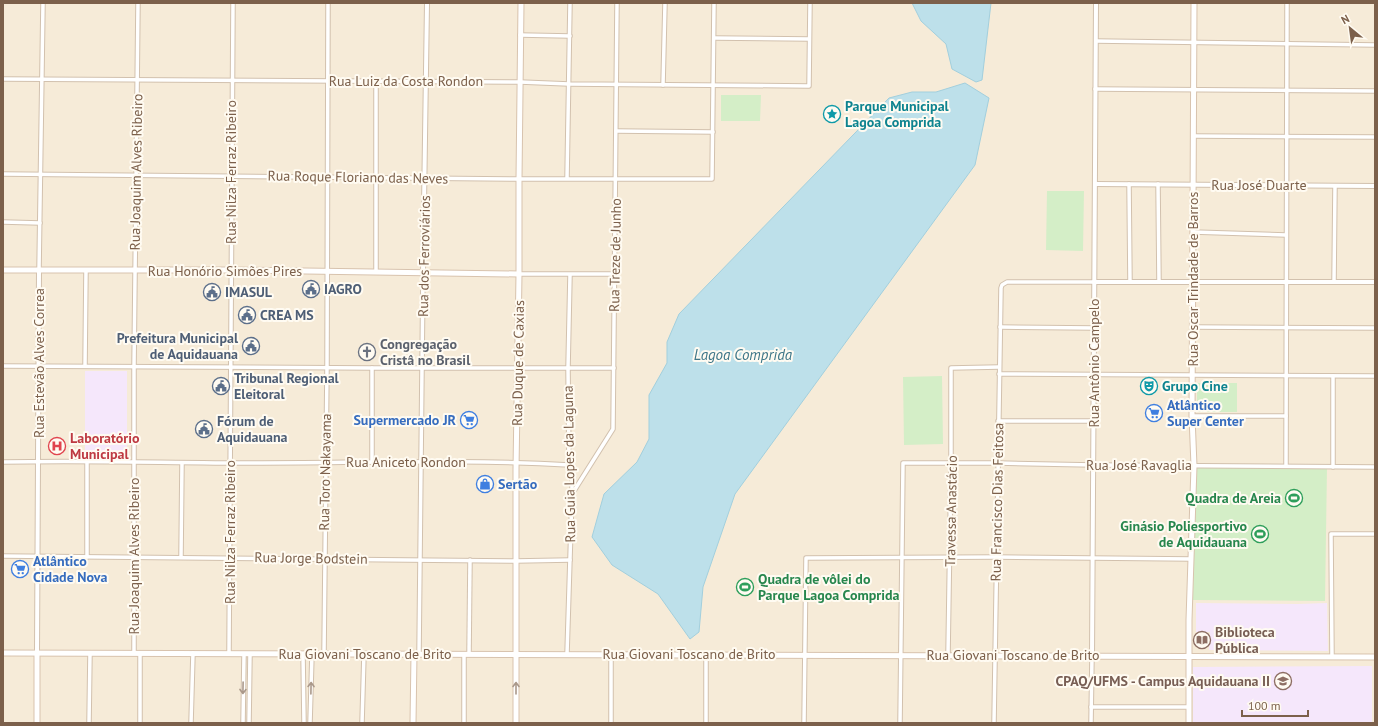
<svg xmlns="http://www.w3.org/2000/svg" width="1378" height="726" viewBox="0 0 1378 726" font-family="'PT Sans',sans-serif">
<rect width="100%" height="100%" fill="#fef8eb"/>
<rect fill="#f6ebd8" x="3" y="3" width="1372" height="720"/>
<g fill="#f5e7fb">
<rect x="85" y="371" width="42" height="82"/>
<path d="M1196 603 1298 604 1327 603 1328 651 1209 650 1210 632H1196Z"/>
<path d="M1372 666V723H1193V667Z"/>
</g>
<g fill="#d4eec7">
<path d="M721 95H761L760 121H721Z"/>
<path d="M1047 191H1084L1083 251 1046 250Z"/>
<path d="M942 376 943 444 904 445 903 377Z"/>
<rect x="1197" y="383" width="40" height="29"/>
<path d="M1194 466 1327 468 1325 601 1193 600Z"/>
<rect x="740" y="579" width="10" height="16"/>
</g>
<g fill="#bde0ea" stroke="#a2cfdd">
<path d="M912 3H991L982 80 976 82 952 69 946 44 921 21Z"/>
<path d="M965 83 989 98 975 165 735 494 703 587 699 632 690 639 658 594 612 565 592 537 604 494 637 462 649 439V395L667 363V342L679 314 889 98 912 92H936Z"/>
</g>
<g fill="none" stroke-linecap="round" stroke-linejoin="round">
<g stroke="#d2c1ae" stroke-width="5.5">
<g id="minor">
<path d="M520 35 570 36"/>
<path d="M714 38 809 39"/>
<path d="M1096 41 1375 45"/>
<path d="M3 79 520 82 569 84 809 86 810 3"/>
<path d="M663 85 665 3"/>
<path d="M1095 89 1375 91"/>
<path d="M616 131 713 132"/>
<path d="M1194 136 1375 137"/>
<path d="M3 174 519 179H712L714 3"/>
<path d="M567 178 570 3"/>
<path d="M1129 184 1130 282"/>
<path d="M1158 184 1159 282"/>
<path d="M3 222 40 223"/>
<path d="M1193 232 1286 235"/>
<path d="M39 270 43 3"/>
<path d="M376 272V81"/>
<path d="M519 274H615"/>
<path d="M1334 282 1335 186"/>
<path d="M1000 327 1094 328"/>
<path d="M1193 327 1375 328"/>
<path d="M3 366 372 368H614"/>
<path d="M85 366 86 270"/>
<path d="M372 368V462"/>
<path d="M999 374 1375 376"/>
<path d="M1192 416H1286"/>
<path d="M998 421H1093"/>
<path d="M3 462C87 460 171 463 254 463 359 463 465 459 569 465"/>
<path d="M87 462V557"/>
<path d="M1286 466 1287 3"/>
<path d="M1333 467V376"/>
<path d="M572 494 613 429 617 3"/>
<path d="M3 556 516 561 570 560"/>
<path d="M181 557 182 463"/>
<path d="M134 653V367L138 3"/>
<path d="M140 653V723"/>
<path d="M229 654 233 3"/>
<path d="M303 654 304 723"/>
<path d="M324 654 327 367 328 3"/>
<path d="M419 654 423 273"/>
<path d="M469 654 470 560"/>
<path d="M567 654 572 494V474L569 465 568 368 570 275"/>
<path d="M948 654 951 463V368L999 367"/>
<path d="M1332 657 1331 534H1375"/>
<path d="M1091 707H1189"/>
<path d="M89 723 90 653"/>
<path d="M191 723 193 653"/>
<path d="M243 723 244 654"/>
<path d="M249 723 250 654"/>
<path d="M310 723 312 654"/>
<path d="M362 723 364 654"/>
<path d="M464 723V654"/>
<path d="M611 723V654"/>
<path d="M706 723V654"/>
<path d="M804 723 806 558 996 557 1191 559"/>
<path d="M900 723 903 463H998L1093 465 1375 467"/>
<path d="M994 723 1001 288 1002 285 1007 282H1094"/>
<path d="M1091 723 1092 656"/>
</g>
</g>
<g stroke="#d2c1ae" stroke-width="6">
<g id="tertiary">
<path d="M1095 184 1375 186"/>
<path d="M423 273 427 3"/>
<path d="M1094 282H1375"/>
<path d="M37 653 39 270"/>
<path d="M1092 656 1096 3"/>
</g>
</g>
<g stroke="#d8c3ae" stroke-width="7">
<g id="secondary">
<path d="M3 270H230L519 274"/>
<path d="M3 653 1375 657"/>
<path d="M37 723V653"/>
<path d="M413 723 414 654"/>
<path d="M516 723V469L519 274V179L521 3"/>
<path d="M1189 723V620L1194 466 1192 416 1194 3"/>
</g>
</g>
<use href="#minor" stroke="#fff" stroke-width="3.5"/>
<use href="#tertiary" stroke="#fff" stroke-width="4"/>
<use href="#secondary" stroke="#fff" stroke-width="5"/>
</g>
<defs><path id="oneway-shaft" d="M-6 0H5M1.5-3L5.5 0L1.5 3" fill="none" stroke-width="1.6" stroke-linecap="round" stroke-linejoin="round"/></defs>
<g stroke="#aa988a">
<use href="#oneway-shaft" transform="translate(243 688) rotate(91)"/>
<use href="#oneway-shaft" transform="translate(311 688) rotate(-89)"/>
<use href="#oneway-shaft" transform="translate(516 688) rotate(-90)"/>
</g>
<defs>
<g id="sight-ring" transform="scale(0.9)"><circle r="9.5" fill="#fffbf2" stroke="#0f9aa8" stroke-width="1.5"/><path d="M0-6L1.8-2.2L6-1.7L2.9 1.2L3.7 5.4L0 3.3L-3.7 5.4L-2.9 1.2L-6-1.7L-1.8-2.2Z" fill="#0f9aa8"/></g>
<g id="civic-ring" transform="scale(0.9)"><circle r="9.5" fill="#fffbf2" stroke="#5c6f8a" stroke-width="1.5"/><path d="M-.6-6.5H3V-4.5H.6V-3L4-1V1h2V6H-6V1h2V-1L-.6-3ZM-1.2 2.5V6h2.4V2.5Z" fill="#5c6f8a"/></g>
<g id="church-ring" transform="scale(0.9)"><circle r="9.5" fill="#fffbf2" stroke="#6b7280" stroke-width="1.5"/><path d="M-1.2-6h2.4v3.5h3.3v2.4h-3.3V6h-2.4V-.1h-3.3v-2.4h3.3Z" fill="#6b7280"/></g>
<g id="theatre-ring" transform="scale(0.9)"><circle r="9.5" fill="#fffbf2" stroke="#0f9aa8" stroke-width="1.5"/><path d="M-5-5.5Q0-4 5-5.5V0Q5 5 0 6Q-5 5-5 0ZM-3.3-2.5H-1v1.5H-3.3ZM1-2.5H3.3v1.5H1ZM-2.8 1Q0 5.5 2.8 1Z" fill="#0f9aa8"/></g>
<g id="supermarket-ring" transform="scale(0.9)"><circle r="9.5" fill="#fffbf2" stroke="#3f7fe0" stroke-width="1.5"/><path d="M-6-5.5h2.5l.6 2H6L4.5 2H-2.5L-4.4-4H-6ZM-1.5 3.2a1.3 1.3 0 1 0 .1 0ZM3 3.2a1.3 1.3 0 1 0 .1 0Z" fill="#3f7fe0"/></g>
<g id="hospital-ring" transform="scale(0.9)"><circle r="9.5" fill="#fffbf2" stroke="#e0444e" stroke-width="1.5"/><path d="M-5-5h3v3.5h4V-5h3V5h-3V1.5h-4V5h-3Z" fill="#e0444e"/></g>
<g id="shop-ring" transform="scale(0.9)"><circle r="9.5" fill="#fffbf2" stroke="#3f7fe0" stroke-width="1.5"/><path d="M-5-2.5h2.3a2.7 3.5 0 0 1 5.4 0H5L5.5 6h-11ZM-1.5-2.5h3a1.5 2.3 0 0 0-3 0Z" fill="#3f7fe0"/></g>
<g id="stadium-ring" transform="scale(0.9)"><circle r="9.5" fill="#fffbf2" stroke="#2e9e5b" stroke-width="1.5"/><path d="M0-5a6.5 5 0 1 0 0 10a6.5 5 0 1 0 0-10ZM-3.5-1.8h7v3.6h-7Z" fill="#2e9e5b"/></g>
<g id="library-ring" transform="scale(0.9)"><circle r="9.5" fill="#fffbf2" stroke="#8d6e63" stroke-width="1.5"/><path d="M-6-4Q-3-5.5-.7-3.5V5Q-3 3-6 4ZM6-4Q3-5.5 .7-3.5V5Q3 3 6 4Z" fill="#8d6e63"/></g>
<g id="university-ring" transform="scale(0.9)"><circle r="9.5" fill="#fffbf2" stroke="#8d6e63" stroke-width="1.5"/><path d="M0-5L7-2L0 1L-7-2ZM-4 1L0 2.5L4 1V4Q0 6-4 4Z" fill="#8d6e63"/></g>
</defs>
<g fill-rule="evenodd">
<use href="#sight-ring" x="832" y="114"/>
<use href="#civic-ring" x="311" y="289"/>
<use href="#civic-ring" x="212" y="292"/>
<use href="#civic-ring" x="247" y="315"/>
<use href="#civic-ring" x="251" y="346"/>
<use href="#church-ring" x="367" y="352"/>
<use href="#civic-ring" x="221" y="386"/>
<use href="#theatre-ring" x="1149" y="386"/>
<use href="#supermarket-ring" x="1154" y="413"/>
<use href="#supermarket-ring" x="469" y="420"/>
<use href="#civic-ring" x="204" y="429"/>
<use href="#hospital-ring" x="57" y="446"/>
<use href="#shop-ring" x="485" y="484"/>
<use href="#stadium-ring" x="1294" y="498"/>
<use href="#stadium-ring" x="1260" y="534"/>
<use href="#supermarket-ring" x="20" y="569"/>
<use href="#stadium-ring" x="745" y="587"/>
<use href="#library-ring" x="1202" y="640"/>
<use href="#university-ring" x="1283" y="681"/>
</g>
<g text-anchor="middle" stroke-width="4" stroke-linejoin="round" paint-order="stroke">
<g font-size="14" fill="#7c604b" stroke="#fffbf2">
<text x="406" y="86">Rua Luiz da Costa Rondon</text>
<text transform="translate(136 172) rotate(-89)" y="5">Rua Joaquim Alves Ribeiro</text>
<text transform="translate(231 172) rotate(-90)" y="5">Rua Nilza Ferraz Ribeiro</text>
<text transform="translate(358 177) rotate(1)" y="5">Rua Roque Floriano das Neves</text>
<text x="1259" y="190">Rua José Duarte</text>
<text transform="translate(615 255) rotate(-89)" y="5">Rua Treze de Junho</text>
<text transform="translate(424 256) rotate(-89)" y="5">Rua dos Ferroviários</text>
<text x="225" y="276">Rua Honório Simões Pires</text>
<text transform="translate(1193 279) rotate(-90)" y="5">Rua Oscar Trindade de Barros</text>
<text transform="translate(39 363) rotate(-90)" y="5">Rua Estevão Alves Correa</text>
<text transform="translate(518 363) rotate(-89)" y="5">Rua Duque de Caxias</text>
<text transform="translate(1094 363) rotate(-90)" y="5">Rua Antônio Campelo</text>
<text x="406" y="467">Rua Aniceto Rondon</text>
<text transform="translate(569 464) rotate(-91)" y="5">Rua Guia Lopes da Laguna</text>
<text x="1139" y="470">Rua José Ravaglia</text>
<text transform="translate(325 472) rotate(-89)" y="5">Rua Toro Nakayama</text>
<text transform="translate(997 502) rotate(-89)" y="5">Rua Francisco Dias Feitosa</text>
<text transform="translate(951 511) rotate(-89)" y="5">Travessa Anastácio</text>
<text transform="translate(230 532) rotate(-90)" y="5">Rua Nilza Ferraz Ribeiro</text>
<text transform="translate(134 556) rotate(-90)" y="5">Rua Joaquim Alves Ribeiro</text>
<text transform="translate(311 558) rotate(1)" y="5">Rua Jorge Bodstein</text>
<text x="365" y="659">Rua Giovani Toscano de Brito</text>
<text x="689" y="659">Rua Giovani Toscano de Brito</text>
<text x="1013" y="660">Rua Giovani Toscano de Brito</text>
</g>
<g font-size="14" font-weight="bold" fill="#0d838f" stroke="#fffbf2" text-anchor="start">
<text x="845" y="111">Parque Municipal<tspan x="845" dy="16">Lagoa Comprida</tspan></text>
<text x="1162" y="391">Grupo Cine</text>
</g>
<g font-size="14" font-weight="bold" fill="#4e5e75" stroke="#fffbf2" text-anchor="start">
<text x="324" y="294">IAGRO</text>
<text x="225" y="297">IMASUL</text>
<text x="260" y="320">CREA MS</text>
<text x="238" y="343" text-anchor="end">Prefeitura Municipal<tspan x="238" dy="16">de Aquidauana</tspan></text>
<text x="234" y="383">Tribunal Regional<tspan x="234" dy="16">Eleitoral</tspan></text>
<text x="217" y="426">Fórum de<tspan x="217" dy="16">Aquidauana</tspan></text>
</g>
<g font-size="14" font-weight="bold" fill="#5b616d" stroke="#fffbf2" text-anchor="start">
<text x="380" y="349">Congregação<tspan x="380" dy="16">Cristâ no Brasil</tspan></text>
</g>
<g font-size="14" font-weight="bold" fill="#366cbe" stroke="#fffbf2" text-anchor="start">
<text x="1167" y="410">Atlântico<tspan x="1167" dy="16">Super Center</tspan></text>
<text x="456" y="425" text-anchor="end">Supermercado JR</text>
<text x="498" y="489">Sertão</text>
<text x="33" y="566">Atlântico<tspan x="33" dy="16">Cidade Nova</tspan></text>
</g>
<g font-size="14" font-weight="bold" fill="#be3a42" stroke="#fffbf2" text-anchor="start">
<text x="70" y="443">Laboratório<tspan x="70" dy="16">Municipal</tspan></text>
</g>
<g font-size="14" font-weight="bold" fill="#27864d" stroke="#fffbf2" text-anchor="end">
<text x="1281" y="503">Quadra de Areia</text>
<text x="1247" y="531">Ginásio Poliesportivo<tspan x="1247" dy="16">de Aquidauana</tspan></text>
<text x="758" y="584" text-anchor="start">Quadra de vôlei do<tspan x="758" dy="16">Parque Lagoa Comprida</tspan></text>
</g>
<g font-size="14" font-weight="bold" fill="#785e54" stroke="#fffbf2" text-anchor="start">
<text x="1215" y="637">Biblioteca<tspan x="1215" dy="16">Pública</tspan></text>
<text x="1270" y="686" text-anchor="end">CPAQ/UFMS - Campus Aquidauana II</text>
</g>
<g font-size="15" font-style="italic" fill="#3f7789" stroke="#fffbf2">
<text x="743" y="360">Lagoa Comprida</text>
</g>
</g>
<rect width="1378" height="726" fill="none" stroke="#7c604b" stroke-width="8"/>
<g transform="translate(1350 28) rotate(331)" stroke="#fffbf2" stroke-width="3" paint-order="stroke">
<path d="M0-3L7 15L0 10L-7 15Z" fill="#7c604b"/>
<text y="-6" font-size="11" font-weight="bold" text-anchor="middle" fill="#7c604b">N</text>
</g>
<path d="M1242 710v6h66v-6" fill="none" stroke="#7c604b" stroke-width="2"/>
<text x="1248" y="710" font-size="12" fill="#7c604b" stroke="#fffbf2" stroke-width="3" paint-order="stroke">100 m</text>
</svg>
